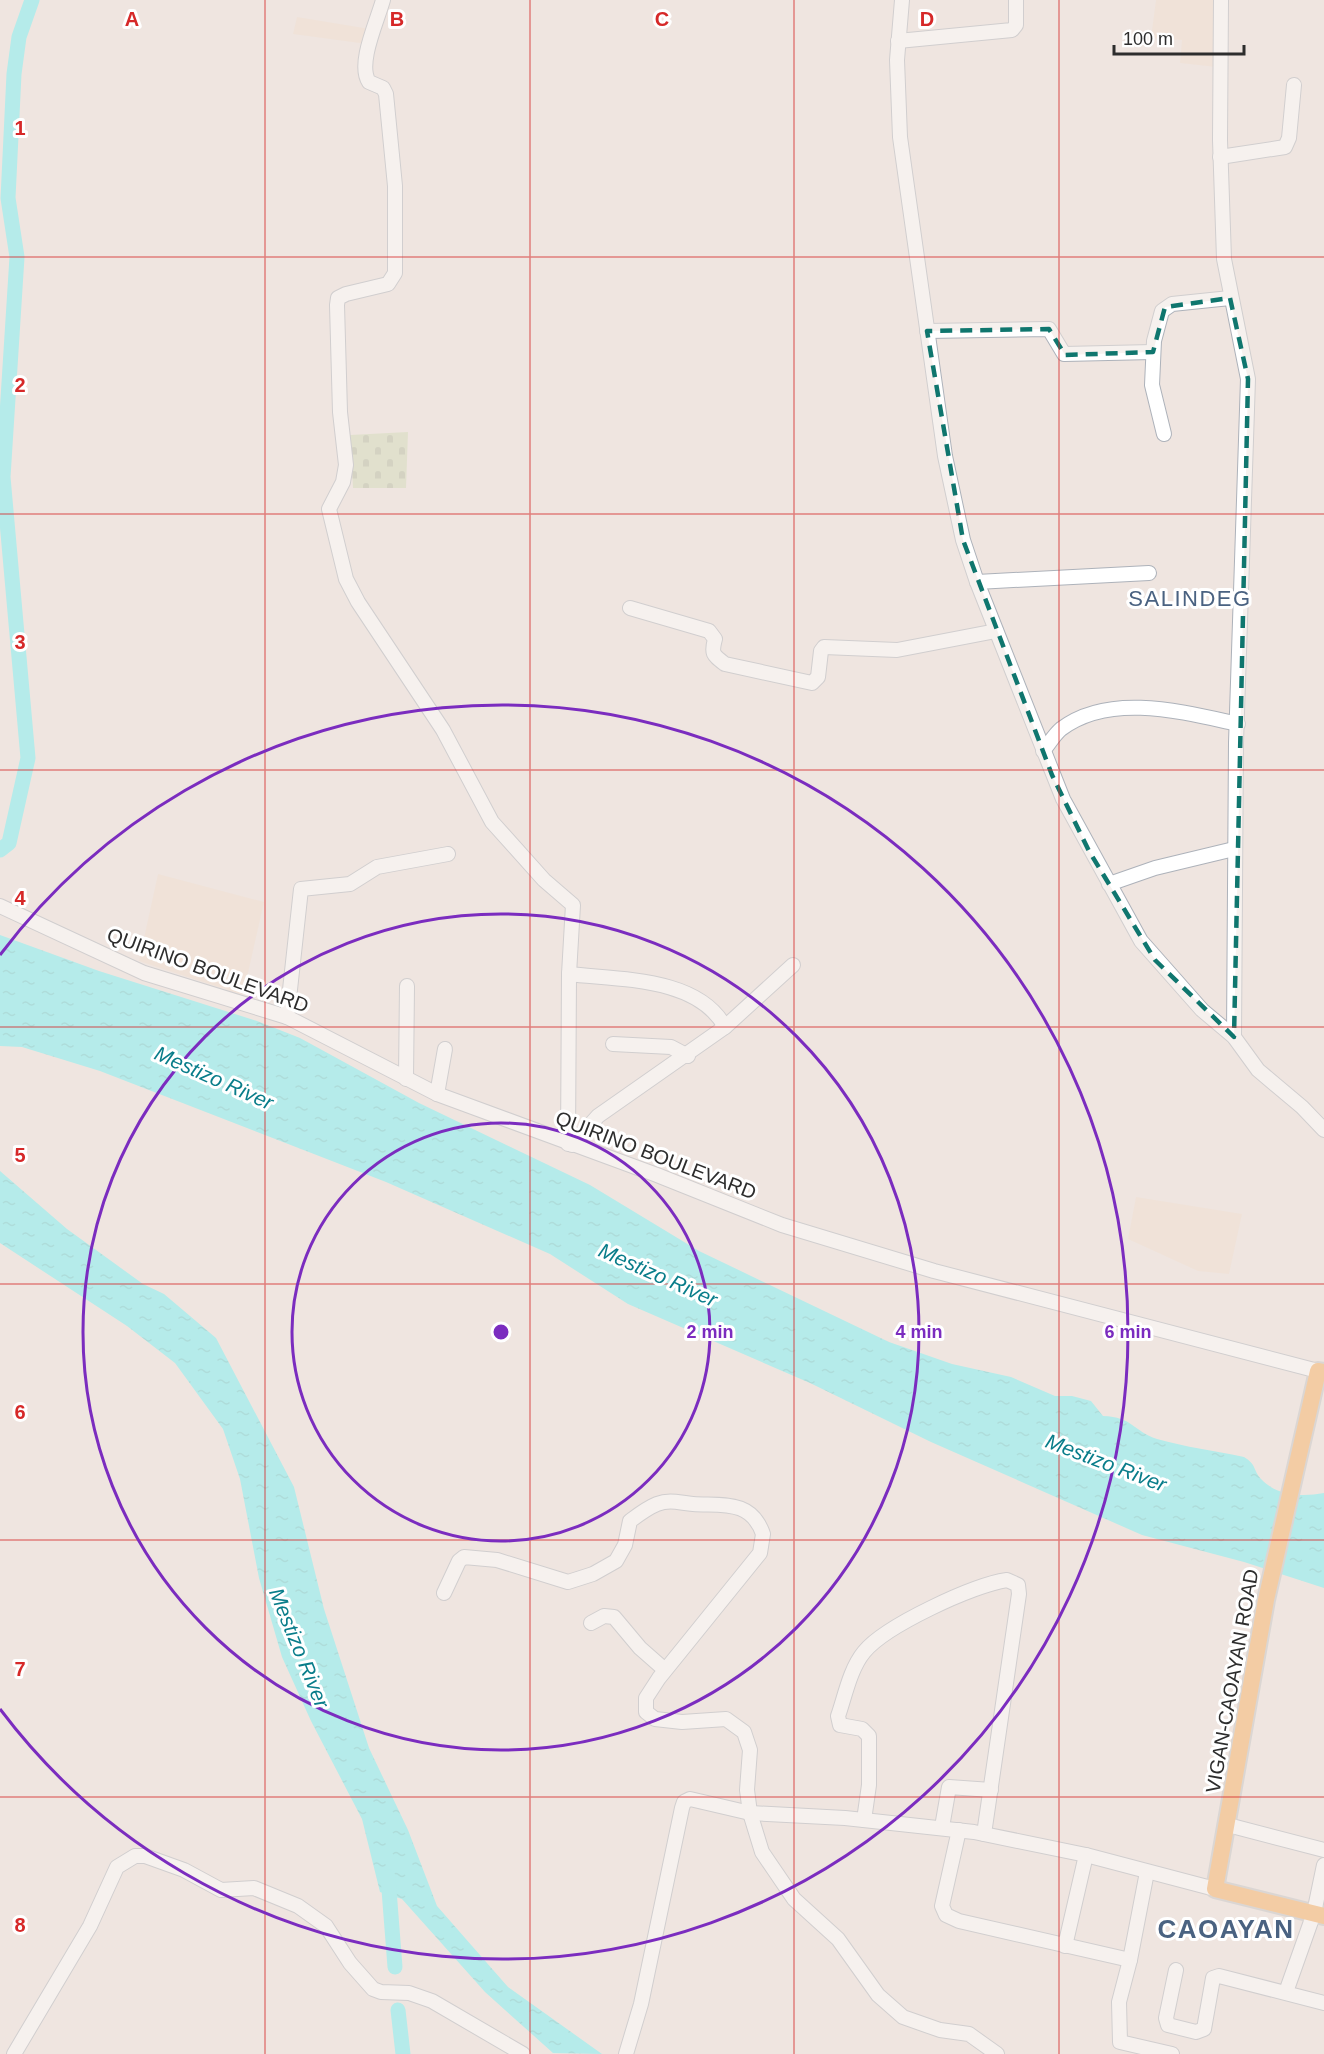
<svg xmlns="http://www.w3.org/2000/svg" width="1324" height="2054" viewBox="0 0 1324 2054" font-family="Helvetica,sans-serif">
<defs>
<pattern id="cemetery-stones" width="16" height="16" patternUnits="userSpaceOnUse" patternTransform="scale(1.5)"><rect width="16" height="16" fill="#d0dab6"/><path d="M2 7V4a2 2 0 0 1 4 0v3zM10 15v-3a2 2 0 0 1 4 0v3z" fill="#b3bb9d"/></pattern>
<pattern id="water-ripples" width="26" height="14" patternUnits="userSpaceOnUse" patternTransform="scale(1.5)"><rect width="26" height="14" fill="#6ff2f5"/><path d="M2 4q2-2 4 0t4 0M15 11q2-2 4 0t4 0" fill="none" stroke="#60d0d2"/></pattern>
</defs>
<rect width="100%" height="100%" fill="#efe5e0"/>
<g fill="#f1decf">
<path d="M1156 0H1218L1216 67 1180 63 1182 40 1151 38Z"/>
<path d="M297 17 370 29 367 44 293 34Z"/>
<path d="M158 874 264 902 243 995 139 961Z"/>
<path d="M1136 1197 1242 1214 1229 1274 1198 1271 1128 1239Z"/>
</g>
<path fill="url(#cemetery-stones)" d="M408 432 406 488H353L350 435Z"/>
<g fill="url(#water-ripples)">
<path d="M0 935 99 971 257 1021 300 1038 419 1103 590 1185 699 1251 889 1342 952 1364 1011 1377 1055 1396H1072L1091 1401 1103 1416C1133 1417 1133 1431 1157 1439 1185 1447 1216 1451 1244 1457 1257 1465 1253 1470 1261 1479 1277 1496 1302 1497 1324 1493V1588L1244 1562 1142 1535 931 1442 810 1383 628 1304 550 1254 386 1182 100 1071 22 1047 0 1046Z"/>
<path d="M0 1171 67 1229 143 1284 164 1294 216 1338 294 1487 324 1609 369 1748 408 1830 437 1906 508 1987 602 2054 553 2053 485 1992 402 1899 380 1892 362 1819 311 1721 282 1657 259 1578 240 1479 223 1429 175 1363 127 1326 0 1243Z"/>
</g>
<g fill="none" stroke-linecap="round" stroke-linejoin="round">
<g stroke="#6ff2f5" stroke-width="15">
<path d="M0 850 9 843 28 758 3 477 17 257 8 198 14 74 19 37 32 0"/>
<path d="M388 1877 395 1967"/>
<path d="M398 2010 403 2054"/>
</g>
<g stroke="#adb2ba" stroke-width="16">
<g id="minor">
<path d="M383 0C377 22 357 64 369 82L383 88 386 94 395 186V273L388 284 346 294 338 298 337 305 340 412 346 465 343 482 329 509 346 579 358 602 443 730 492 822 544 880 573 905 569 974 568 1144"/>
<path d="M902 0 897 60 900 137 945 456 963 540 977 582 1063 799 1141 941 1202 1010 1234 1037 1258 1070 1302 1107 1324 1130"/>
<path d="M1221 0 1220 140 1224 259 1248 379 1236 743 1234 1037"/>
<path d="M898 41 1012 30 1016 25V0"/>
<path d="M1220 157 1285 147 1289 138 1294 85"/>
<path d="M927 331 1049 329 1064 354 1153 352"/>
<path d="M1164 434 1152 385 1154 341 1162 311 1172 304 1230 298"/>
<path d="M977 582 1149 573"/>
<path d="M630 608 709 631 715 639C711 654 713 655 725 664L812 683 818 677 821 651 824 647 897 650 996 631"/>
<path d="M1043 751C1049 744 1054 735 1061 729 1110 692 1183 712 1238 724"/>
<path d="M1109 884 1155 868 1234 849"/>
<path d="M0 906 144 973 287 1017 437 1094 657 1175 782 1225 934 1271 1318 1371"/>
<path d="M569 974C620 980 698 977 725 1027"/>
<path d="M287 1017 301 889 350 884 377 867 448 854"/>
<path d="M613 1044 671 1047 688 1056"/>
<path d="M406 1079 407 986"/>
<path d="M437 1094 445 1049"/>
<path d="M572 1145 598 1116 725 1027 793 965"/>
<path d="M444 1593 459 1561 464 1557 497 1560 568 1582 593 1574 616 1561 625 1545 630 1521C638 1515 647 1508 657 1504 670 1499 680 1503 693 1504 721 1506 751 1499 763 1534L760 1553 659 1678 646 1698V1712L655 1719 682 1722 726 1719 744 1732 750 1750 747 1790 750 1813 762 1852 794 1899 838 1939 878 1995 903 2017 940 2030 969 2034 997 2054"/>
<path d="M591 1623 604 1616 614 1617 640 1648 665 1670"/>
<path d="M864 1820 869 1785V1736L862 1729 840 1725 838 1716C845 1696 850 1669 864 1652 885 1626 973 1585 1007 1580L1018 1585 1019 1594 984 1834"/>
<path d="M1228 1825 1324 1850"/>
<path d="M942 1827 949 1787 991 1790"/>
<path d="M959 1830 942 1906 946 1915 959 1921 1130 1960 1147 1872"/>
<path d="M1065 1946 1086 1855"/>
<path d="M1130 1960 1119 2002 1120 2042 1172 2054"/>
<path d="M1176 1970 1166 2018 1168 2025 1196 2032 1204 2029 1213 1978 1219 1976 1324 2003"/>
<path d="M1286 1992 1314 1913 1324 1865"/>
<path d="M14 2054 90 1926 117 1867 135 1856H145L184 1870 221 1890 254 1888 298 1906 326 1926 350 1963 373 1989 381 1992 409 1993 432 2001 523 2054"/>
<path d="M626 2054 641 2004 682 1808 684 1802 690 1799 750 1813 845 1818 974 1832 1086 1855 1215 1889"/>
</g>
</g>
<g stroke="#c4c4c4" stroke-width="20">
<path id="major" d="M1324 1372 1318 1371 1266 1600 1215 1889 1324 1916"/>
</g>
<use href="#minor" stroke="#fff" stroke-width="14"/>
<use href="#major" stroke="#f8ae5c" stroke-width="16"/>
</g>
<path d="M0 0H1324V2054H0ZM1230 298 1248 379 1234 1037 1155 960 1089 851 1052 775 963 540 927 331 1049 329 1065 355 1153 352 1165 307Z" fill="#efe5e0" fill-opacity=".55" fill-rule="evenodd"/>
<path fill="none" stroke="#0f766e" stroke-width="4.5" stroke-dasharray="12 8" stroke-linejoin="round" d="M1230 298 1248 379 1234 1037 1155 960 1089 851 1052 775 963 540 927 331 1049 329 1065 355 1153 352 1165 307Z"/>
<path fill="none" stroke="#d62828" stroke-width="1.5" stroke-opacity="0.55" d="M265 0V2054M530 0V2054M794 0V2054M1059 0V2054M0 257H1324M0 514H1324M0 770H1324M0 1027H1324M0 1284H1324M0 1540H1324M0 1797H1324"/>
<g fill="none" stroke="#7b2cbf" stroke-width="3">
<circle cx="501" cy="1332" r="209"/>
<circle cx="501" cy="1332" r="418"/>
<path d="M0 955A627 627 0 1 1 0 1709"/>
</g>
<g text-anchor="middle" stroke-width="6" stroke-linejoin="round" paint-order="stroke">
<g font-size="20" fill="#2d2d2d" stroke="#fff">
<text transform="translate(208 970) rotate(20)" y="7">QUIRINO BOULEVARD</text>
<text transform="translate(656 1155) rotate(21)" y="7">QUIRINO BOULEVARD</text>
<text transform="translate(1232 1681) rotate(-80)" y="7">VIGAN-CAOAYAN ROAD</text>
</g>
<g font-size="21" font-style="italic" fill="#097d8a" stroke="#fff">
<text transform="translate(214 1078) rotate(24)" y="7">Mestizo River</text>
<text transform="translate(658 1275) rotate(24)" y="7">Mestizo River</text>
<text transform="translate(1106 1463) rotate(21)" y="7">Mestizo River</text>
<text transform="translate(299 1648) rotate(68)" y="7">Mestizo River</text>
</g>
<g font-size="22" letter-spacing="1.5" fill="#4a6281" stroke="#fff">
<text x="1190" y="606">SALINDEG</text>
</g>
<g font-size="26" font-weight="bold" letter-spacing="1.5" fill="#4a6281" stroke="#fff">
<text x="1226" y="1938">CAOAYAN</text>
</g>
</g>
<g font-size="20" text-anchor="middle" font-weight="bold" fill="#d62828" stroke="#fff" stroke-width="6" stroke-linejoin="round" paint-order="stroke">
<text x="132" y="26">A</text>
<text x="397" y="26">B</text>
<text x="662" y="26">C</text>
<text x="927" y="26">D</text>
<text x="20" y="135">1</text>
<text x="20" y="392">2</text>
<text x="20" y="649">3</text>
<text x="20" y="905">4</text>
<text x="20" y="1162">5</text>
<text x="20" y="1419">6</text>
<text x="20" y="1676">7</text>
<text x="20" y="1932">8</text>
</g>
<circle cx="501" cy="1332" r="9" fill="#7b2cbf" stroke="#fff" stroke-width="3"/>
<g font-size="18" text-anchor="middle" font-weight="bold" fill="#7b2cbf" stroke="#fff" stroke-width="6" stroke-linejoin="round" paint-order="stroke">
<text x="710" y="1338">2 min</text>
<text x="919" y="1338">4 min</text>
<text x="1128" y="1338">6 min</text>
</g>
<path d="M1114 45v9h130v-9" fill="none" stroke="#2d2d2d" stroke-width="3"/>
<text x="1123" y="45" font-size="18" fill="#2d2d2d" stroke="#ffffff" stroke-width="4.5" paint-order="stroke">100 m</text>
</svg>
